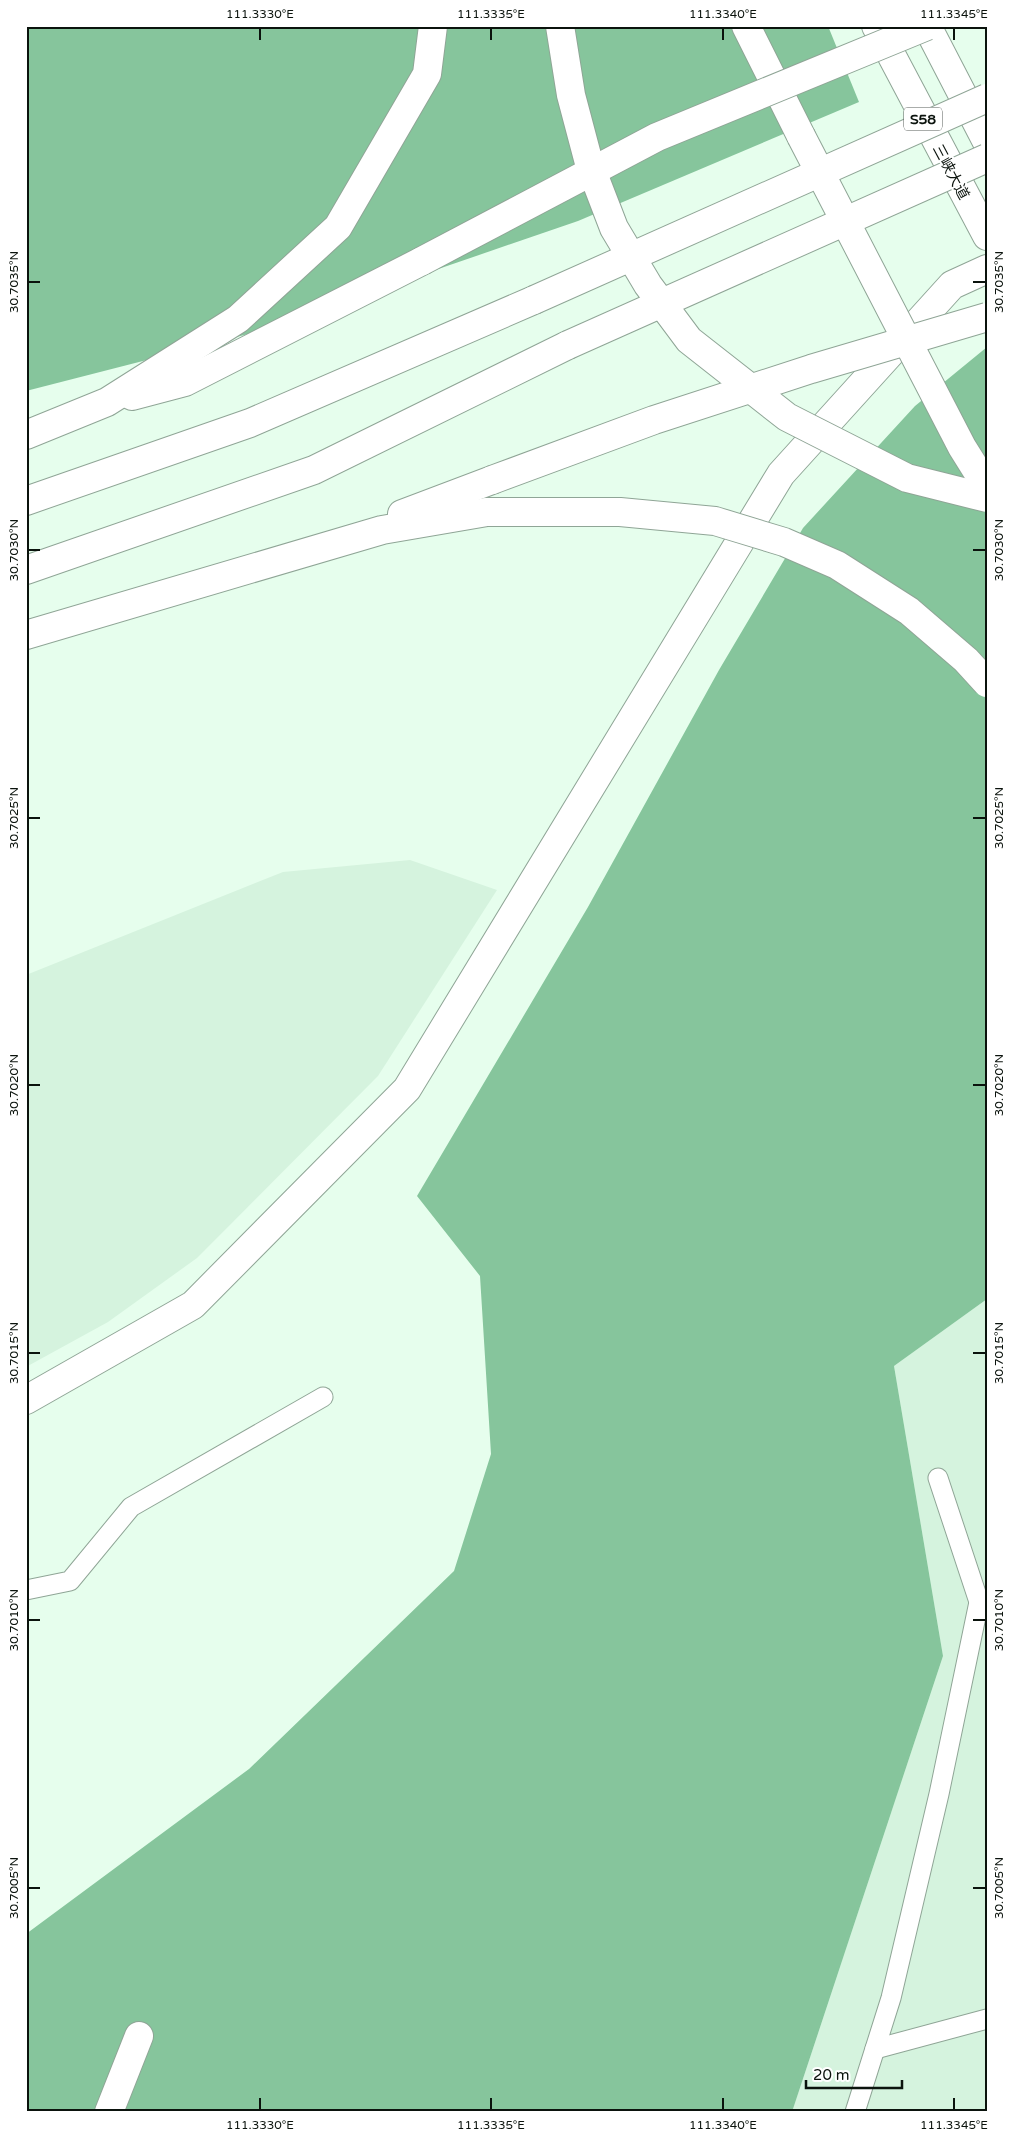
<svg xmlns="http://www.w3.org/2000/svg" width="1013" height="2138" viewBox="0 0 1013 2138" font-family="'Varela Round','Noto Sans SC',sans-serif">
<rect width="100%" height="100%" fill="#e6feed"/>
<g fill="#d5f3de">
<path d="M410 860 497 890 378 1076 197 1258 108 1322 26 1367V975L283 872Z"/>
<path d="M987 1299V2112H792L943 1656 894 1366Z"/>
</g>
<g fill="#86c59c">
<path d="M26 26H828L859 102 578 221 252 333 26 391Z"/>
<path d="M987 347V1299L894 1366 943 1656 792 2112H26V1934L249 1769 454 1571 491 1454 480 1276 417 1196 588 907 719 670 803 528 915 406Z"/>
</g>
<g fill="none" stroke-linecap="round" stroke-linejoin="round">
<g stroke="#8fa596" stroke-width="21">
<g id="service">
<path d="M938 1478 979 1602 987 1609"/>
<path d="M26 1590 70 1581 131 1507 323 1397"/>
<path d="M875 2049 987 2019"/>
<path d="M855 2112 891 1998 939 1794 979 1602"/>
</g>
</g>
<g stroke="#8fa596" stroke-width="30">
<path id="minor" d="M109 2112 139 2036"/>
</g>
<g stroke="#8fa596" stroke-width="30">
<path id="tertiary" d="M26 1400 193 1305 407 1089 781 474 952 285 987 269"/>
</g>
<g stroke="#8fa596" stroke-width="30">
<g id="trunk">
<path d="M26 501 250 423 534 300"/>
<path d="M26 570 314 470 568 345"/>
</g>
</g>
<g stroke="#8fa596" stroke-width="30">
<g id="motorway">
<path d="M746 26 801 136"/>
<path d="M876 26 987 236"/>
<path d="M927 26 987 142"/>
<path d="M132 396 185 382 422 261"/>
<path d="M26 435 107 402 238 319 338 227 427 74 433 26"/>
<path d="M402 514 492 480"/>
<path d="M26 635 382 530 487 512"/>
</g>
</g>
<use href="#service" stroke="#fff" stroke-width="19"/>
<use href="#minor" stroke="#fff" stroke-width="28"/>
<use href="#tertiary" stroke="#fff" stroke-width="28"/>
<use href="#trunk" stroke="#fff" stroke-width="28"/>
<use href="#motorway" stroke="#fff" stroke-width="28"/>
<g stroke="#8fa596" stroke-width="30" stroke-linecap="butt">
<g id="trunk-bridge">
<path d="M534 300 987 98"/>
<path d="M568 345 987 158"/>
</g>
</g>
<g stroke="#8fa596" stroke-width="30" stroke-linecap="butt">
<g id="motorway-bridge">
<path d="M560 26 571 95 589 163 614 228 648 285 689 340 787 417 907 478 987 498"/>
<path d="M801 136 962 447 987 487"/>
<path d="M422 261 657 137 927 26"/>
<path d="M492 480 654 420 811 369 987 317"/>
<path d="M487 512H620L715 521 784 542 837 565 909 611 966 660 987 683"/>
</g>
</g>
<use href="#trunk-bridge" stroke="#fff" stroke-width="28"/>
<use href="#motorway-bridge" stroke="#fff" stroke-width="28"/>
</g>
<path fill="none" stroke="#0b130d" stroke-width="2" d="M260 28V40M491 28V40M723 28V40M954 28V40M28 282H40M973 282H986M28 550H40M973 550H986M28 818H40M973 818H986M28 1085H40M973 1085H986M28 1353H40M973 1353H986M28 1620H40M973 1620H986M28 1888H40M973 1888H986M260 2098V2110M491 2098V2110M723 2098V2110M954 2098V2110"/>
<g text-anchor="middle" stroke-width="4" stroke-linejoin="round" paint-order="stroke">
<rect fill="#fff" stroke="#545a56" stroke-width="1" x="904" y="107.5" width="38" height="23" rx="4"/>
<g font-size="14" font-weight="bold" fill="#0b130d">
<text x="923" y="124">S58</text>
</g>
<g font-size="15" fill="#0b130d" stroke="#fff">
<text transform="translate(951 172) rotate(62)" y="5">三峡大道</text>
</g>
</g>
<rect width="1013" height="2138" fill="none" stroke="#ffffff" stroke-width="55"/>
<path d="M806 2080v8h96v-8" fill="none" stroke="#0b130d" stroke-width="2.5"/>
<text x="813" y="2080" font-size="15" fill="#0b130d" stroke="#ffffff" stroke-width="4" paint-order="stroke">20 m</text>
<rect x="28" y="28" width="958" height="2082" fill="none" stroke="#0b130d" stroke-width="2"/>
<g font-size="12" text-anchor="middle" fill="#0b130d">
<text x="260" y="18">111.3330°E</text>
<text x="491" y="18">111.3335°E</text>
<text x="723" y="18">111.3340°E</text>
<text x="954" y="18">111.3345°E</text>
<text transform="translate(14 282) rotate(-90)" y="4">30.7035°N</text>
<text transform="translate(999 282) rotate(-90)" y="4">30.7035°N</text>
<text transform="translate(14 550) rotate(-90)" y="4">30.7030°N</text>
<text transform="translate(999 550) rotate(-90)" y="4">30.7030°N</text>
<text transform="translate(14 818) rotate(-90)" y="4">30.7025°N</text>
<text transform="translate(999 818) rotate(-90)" y="4">30.7025°N</text>
<text transform="translate(14 1085) rotate(-90)" y="4">30.7020°N</text>
<text transform="translate(999 1085) rotate(-90)" y="4">30.7020°N</text>
<text transform="translate(14 1353) rotate(-90)" y="4">30.7015°N</text>
<text transform="translate(999 1353) rotate(-90)" y="4">30.7015°N</text>
<text transform="translate(14 1620) rotate(-90)" y="4">30.7010°N</text>
<text transform="translate(999 1620) rotate(-90)" y="4">30.7010°N</text>
<text transform="translate(14 1888) rotate(-90)" y="4">30.7005°N</text>
<text transform="translate(999 1888) rotate(-90)" y="4">30.7005°N</text>
<text x="260" y="2129">111.3330°E</text>
<text x="491" y="2129">111.3335°E</text>
<text x="723" y="2129">111.3340°E</text>
<text x="954" y="2129">111.3345°E</text>
</g>
</svg>
